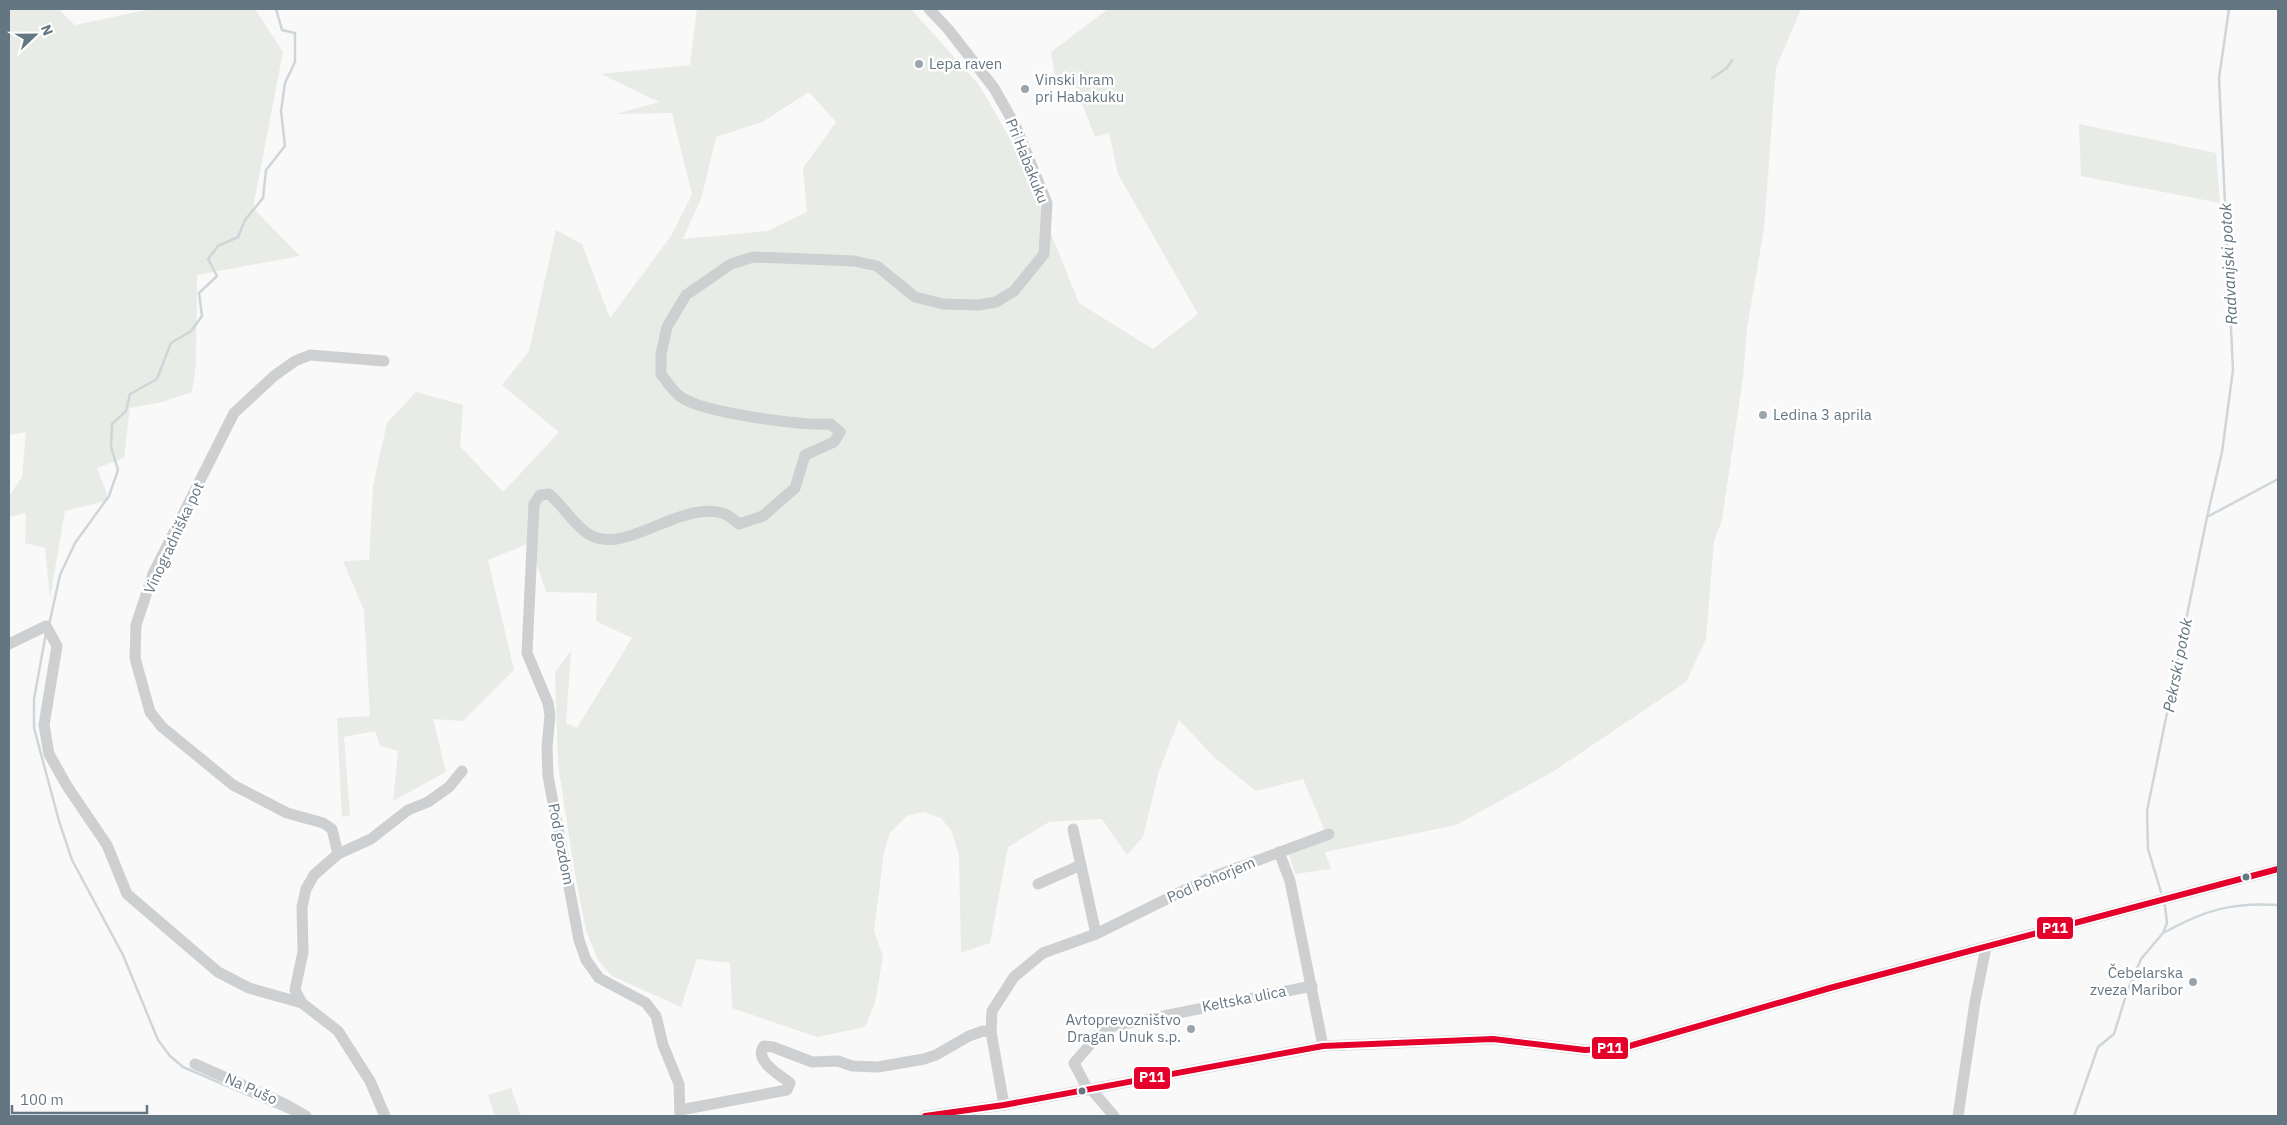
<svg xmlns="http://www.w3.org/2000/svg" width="2287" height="1125" viewBox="0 0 2287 1125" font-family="'IBM Plex Sans',sans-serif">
<rect width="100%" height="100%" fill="#f9f9f9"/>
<g fill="#e8ebe6" fill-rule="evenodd">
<path d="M9 9H58L75 25 151 9H255L283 52 253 208 300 256 197 275 196 364 192 392 162 402 130 408 124 458 97 468 109 500 65 511 50 598 45 548 25 543 26 513 9 517V496L22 477 26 432 9 435Z"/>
<path d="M697 9H911L979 85 1020 156 1079 303 1153 349 1198 314 1118 174 1109 133 1095 137 1074 83H1056L1051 52 1108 9H1801L1776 68 1764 228 1747 328 1743 377 1722 520 1714 541 1706 639 1686 682 1554 771 1456 825 1325 852 1331 869 1295 874 1289 854 1328 838 1303 779 1256 791 1215 758 1179 720 1159 771 1143 837 1127 855 1102 819 1049 822 1008 847 990 943 961 953 959 856 952 832 941 818 924 812 908 815 890 833 884 852 874 931 883 956 875 1003 865 1027 817 1037 732 1008 730 963 697 959 681 1007 612 976 598 960 586 930 575 875 558 764 555 672 571 651 566 723 577 728 632 638 596 621 597 593 546 592 530 543 488 560 514 670 463 721 433 719 446 772 393 801 398 751 380 746 375 731 344 737 350 815 342 817 337 718 370 716 364 610 343 561 369 560 373 486 387 423 416 392 463 405 460 446 503 492 559 432 502 385 529 351 556 230 582 244 610 318 671 236 692 195 672 113 616 114 659 102 601 74 690 65ZM809 92 836 122 803 168 807 212 767 231 683 239 702 196 716 137 762 122Z"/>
<path d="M2079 124 2216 153 2220 203 2081 176Z"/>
<path d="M511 1088 521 1116H495L488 1095Z"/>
</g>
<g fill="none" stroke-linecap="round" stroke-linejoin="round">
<g stroke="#ced6d9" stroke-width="2.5">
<path d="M1712 78 1727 68 1732 60"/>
<path d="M2207 517 2222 452 2233 370 2219 78 2229 9"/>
<path d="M49 625 60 575 75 543 109 496 118 470 111 447 112 424 126 411 130 394 157 379 171 343 191 331 202 316 199 293 217 276 208 259 218 246 238 237 245 220 263 198 266 170 285 146 281 111 285 83 295 62V33L282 30 276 9"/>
<path d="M46 633 34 699V728L59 821 72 860 123 955 158 1040 170 1056 183 1067 292 1114"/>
<path d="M2161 892 2148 849 2147 811 2207 517 2278 479"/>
<path d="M2165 932C2205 910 2233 902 2278 905"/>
<path d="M2074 1116 2098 1047 2114 1034 2127 992 2141 959 2163 933 2167 923 2165 906"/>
</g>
<g stroke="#cecfd0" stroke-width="11">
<path d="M9 644 46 626 57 646 44 725 49 754 67 786 107 845 127 894 218 972 249 988 302 1003 338 1031 370 1081 385 1116"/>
<path d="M1073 829 1096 934"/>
<path d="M1279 852 1290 881 1323 1046"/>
<path d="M338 854 371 839 408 810 428 802 449 787 462 771"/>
<path d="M1038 884 1081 865"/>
<path d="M302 1003 295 990 303 952 302 907 306 889 314 875 338 854 332 829 323 823 287 813 233 785 162 727 150 712 135 658 136 625 153 574 234 413 274 376 295 361 310 355 384 361"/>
<path d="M195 1064 285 1104 306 1116"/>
<path d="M1091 1089 1114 1116"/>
<path d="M1088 1090 1074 1063 1102 1031 1109 1027 1312 986"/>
<path d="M1004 1105 991 1032 992 1011 1014 977 1043 953 1096 934 1207 879 1329 834"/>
<path d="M680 1110 787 1090 790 1083C780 1075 753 1060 764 1046L773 1047 812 1062 838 1061 852 1066 878 1067 924 1059 936 1055 969 1036 983 1031 991 1032"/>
<path d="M680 1116 679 1084 663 1045 656 1016 646 1003 599 978 586 960 579 940 548 776 547 747 550 715 548 703 527 653 534 504 540 495 549 494C564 506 573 525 590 535 628 556 684 496 727 515 731 517 735 521 739 524L763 516 795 488 805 455 834 442 840 432 831 424C803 426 703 413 681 397 673 392 667 381 661 374V354L667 327 686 295 731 264 753 257 854 261 877 266 915 297 943 304 979 305 996 302 1014 291 1044 254 1047 203 1016 127 994 88 948 29 929 9"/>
<path d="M925 1116 1004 1105 1323 1046 1493 1039 1585 1050 1626 1047 1830 988 2278 869"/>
<path d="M1958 1116 1975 1002 1986 947"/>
</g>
<g stroke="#fff" stroke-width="10">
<path id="bus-1" d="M925 1116 1004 1105 1323 1046 1493 1039 1585 1050 1626 1047 1830 988 2278 869"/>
</g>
<use href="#bus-1" stroke="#e4002b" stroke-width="6"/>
</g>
<g fill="#99a4ac" stroke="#fff" stroke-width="2">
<circle cx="919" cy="64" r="5"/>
<circle cx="1025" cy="89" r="5"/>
<circle cx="1763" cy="415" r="5"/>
<circle cx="2193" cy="982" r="5"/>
<circle cx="1191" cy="1029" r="5"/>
</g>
<g fill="#657683" stroke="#fff" stroke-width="2">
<circle cx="2246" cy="877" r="4.5"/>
<circle cx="1082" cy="1091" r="4.5"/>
</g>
<g text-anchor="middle" stroke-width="5" stroke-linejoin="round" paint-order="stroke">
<g font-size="15" fill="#657683" stroke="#fff" text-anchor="start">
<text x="929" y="69">Lepa raven</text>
<text x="1035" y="85">Vinski hram<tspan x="1035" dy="17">pri Habakuku</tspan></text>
<text x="1773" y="420">Ledina 3 aprila</text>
<text x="2183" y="978" text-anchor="end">Čebelarska<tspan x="2183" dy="17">zveza Maribor</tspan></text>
<text x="1181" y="1025" text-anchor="end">Avtoprevozništvo<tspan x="1181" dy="17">Dragan Unuk s.p.</tspan></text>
</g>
<g font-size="15" fill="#657683" stroke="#fff">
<text transform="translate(1027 161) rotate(68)" y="5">Pri Habakuku</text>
<text transform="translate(174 538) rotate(-65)" y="5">Vinogradniška pot</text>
<text transform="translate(561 844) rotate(79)" y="5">Pod gozdom</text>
<text transform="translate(1211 880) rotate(-23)" y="5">Pod Pohorjem</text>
<text transform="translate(1244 999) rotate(-11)" y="5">Keltska ulica</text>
<text transform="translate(251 1089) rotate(24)" y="5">Na Pušo</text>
</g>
<g font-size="16" font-style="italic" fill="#60757c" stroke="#fff">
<text transform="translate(2228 264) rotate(-93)" y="6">Radvanjski potok</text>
<text transform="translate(2177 665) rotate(-79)" y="6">Pekrski potok</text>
</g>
</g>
<g stroke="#fff" stroke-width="2">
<rect x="2036" y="916" width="38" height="24" rx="5" fill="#e4002b"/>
<rect x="1591" y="1036" width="38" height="24" rx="5" fill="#e4002b"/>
<rect x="1133" y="1066" width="38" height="24" rx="5" fill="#e4002b"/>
</g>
<g font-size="14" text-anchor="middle" font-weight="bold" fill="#fff">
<text x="2055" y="933">P11</text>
<text x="1610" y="1053">P11</text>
<text x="1152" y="1082">P11</text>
</g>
<rect width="2287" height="1125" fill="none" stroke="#657683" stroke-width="20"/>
<g transform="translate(35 35) rotate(68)" stroke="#ffffff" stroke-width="4" paint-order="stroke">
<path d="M0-4L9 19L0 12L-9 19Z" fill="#657683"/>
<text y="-8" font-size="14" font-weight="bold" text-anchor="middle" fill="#657683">N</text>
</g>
<path d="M12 1105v8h135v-8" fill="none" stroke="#657683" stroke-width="2.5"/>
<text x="20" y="1105" font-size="15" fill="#657683" stroke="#ffffff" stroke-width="4" paint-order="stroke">100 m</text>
</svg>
